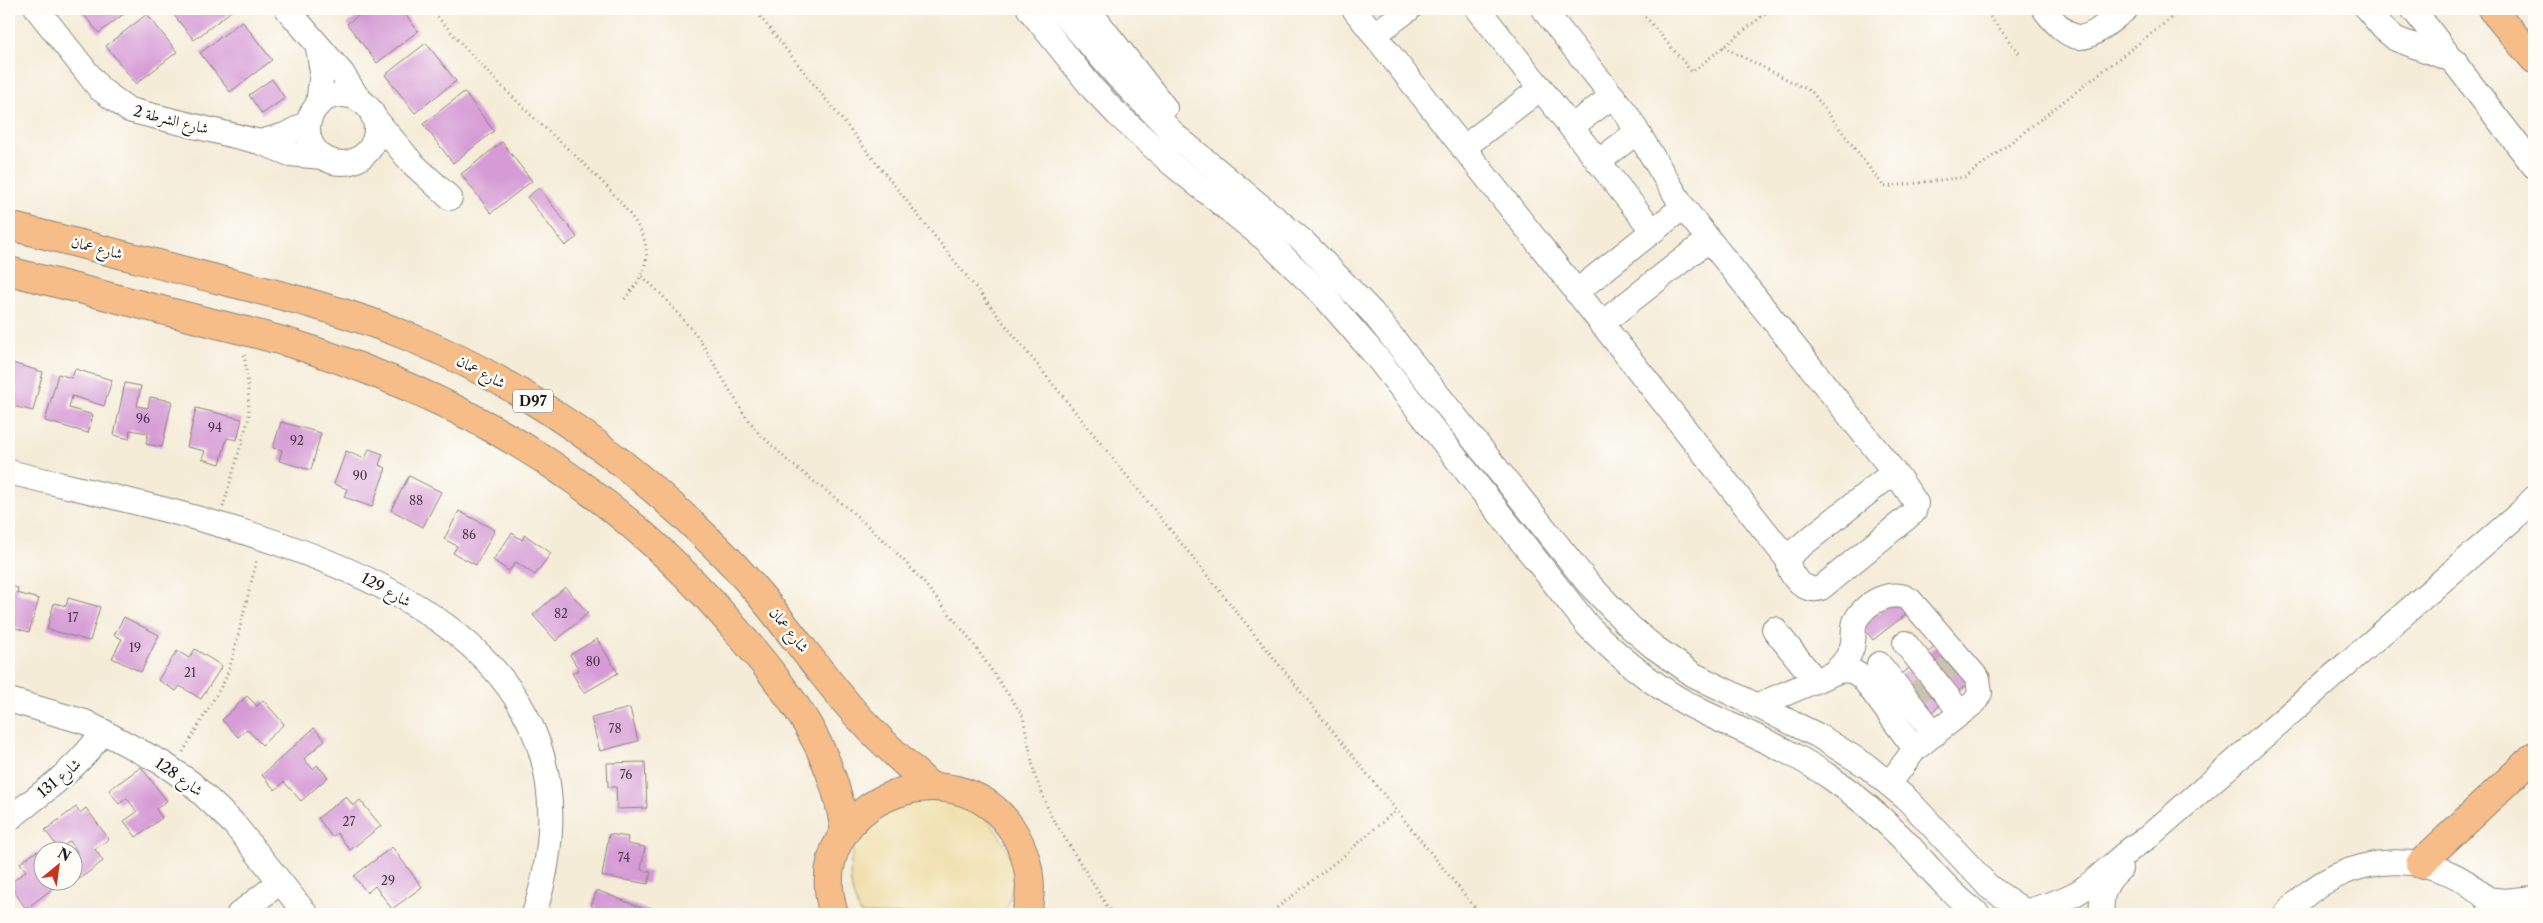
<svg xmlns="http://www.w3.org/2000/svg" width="2543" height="923" viewBox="0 0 2543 923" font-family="'Libre Caslon Text',Amiri,serif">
<rect width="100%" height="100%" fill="#fdfcf7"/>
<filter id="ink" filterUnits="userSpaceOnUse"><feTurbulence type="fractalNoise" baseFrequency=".02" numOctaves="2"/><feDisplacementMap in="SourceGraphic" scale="10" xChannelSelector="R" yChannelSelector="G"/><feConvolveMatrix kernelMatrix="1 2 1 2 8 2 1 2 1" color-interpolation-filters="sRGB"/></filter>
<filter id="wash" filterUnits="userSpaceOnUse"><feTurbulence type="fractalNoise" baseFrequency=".0096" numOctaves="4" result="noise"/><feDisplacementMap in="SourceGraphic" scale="20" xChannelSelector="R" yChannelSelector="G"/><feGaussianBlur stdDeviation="1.12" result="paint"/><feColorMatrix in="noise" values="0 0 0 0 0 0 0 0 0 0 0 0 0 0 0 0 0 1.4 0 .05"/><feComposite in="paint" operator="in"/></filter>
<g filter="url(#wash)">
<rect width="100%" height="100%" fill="#f5ecd8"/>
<path fill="#eeda9e" stroke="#857b5d" d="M909 795 981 809C1009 851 1025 862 1004 914H861C842 882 848 831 881 810 889 804 900 800 909 795Z"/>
<g id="blocks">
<g fill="#d69bd6">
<path d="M79 9H130L99 33Z"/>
<path d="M169 9H234L194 40Z"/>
<path d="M367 9H401L418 31 377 63 347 24Z"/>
<path d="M147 14 177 52 136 84 106 46Z"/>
<path d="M242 21 272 60 230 92 200 53Z"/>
<path d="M426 43 456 81 415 113 385 75Z"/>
<path d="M272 79 285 98 262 114 249 95Z"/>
<path d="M464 92 494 131 453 163 423 124Z"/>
<path d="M502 142 532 181 491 213 461 174Z"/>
<path d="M539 188 577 237 565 246 527 197Z"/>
<path d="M12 363 43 372 33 411 9 405V372Z"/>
<path d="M75 369 112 380 104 406 72 396 69 408 93 415 88 433 45 421 58 374 72 378Z"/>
<path d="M125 383 141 386 137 406 148 408 150 397 172 401 162 447 146 444 148 433 130 430 129 439 114 435Z"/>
<path d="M196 408 242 419 237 440 227 438 220 464 202 459 205 451 187 447Z"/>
<path d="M281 422 321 433 311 470 279 461 282 450 273 448Z"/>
<path d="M369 449 383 454 379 465 386 468 372 507 344 497 347 489 334 484 346 451 365 459Z"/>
<path d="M409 476 441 492 423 527 391 510Z"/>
<path d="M459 511 495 530 476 565 453 553 457 546 444 539Z"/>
<path d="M512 533 522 540 525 535 551 553 535 575 516 562 509 571 493 560Z"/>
<path d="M9 586 18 588 17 593 39 599 29 632 9 626Z"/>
<path d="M565 587 588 613 556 641 533 615Z"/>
<path d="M68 598 100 607 90 641 47 629 54 603 66 606Z"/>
<path d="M1898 598 1909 612 1873 640 1862 626Z"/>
<path d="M124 617 159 635 141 672 112 658 122 639 114 635Z"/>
<path d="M597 639 618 673 584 693 572 673 579 670 570 655Z"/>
<path d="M1941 642 1972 681 1956 693 1926 654Z"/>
<path d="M195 649 222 666 201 699 180 686 176 691 158 680 177 651 189 658Z"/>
<path d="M1912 666 1942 704 1928 715 1898 677Z"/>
<path d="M247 696 257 706 263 700 284 724 262 745 247 729 238 737 222 720Z"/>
<path d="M630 708 638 741 600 751 591 718Z"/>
<path d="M314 728 325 740 304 759 313 769 317 765 328 777 301 801 284 782 275 790 262 775Z"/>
<path d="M645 762 647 808 617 809 616 787H608L607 763Z"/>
<path d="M141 767 167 801 156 809 162 818 136 837 124 821 137 812 127 798 119 804 109 790Z"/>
<path d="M346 796 353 806 360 800 381 826 350 850 337 833 332 837 318 818Z"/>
<path d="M76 807 80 813 86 808 109 839 95 849 103 861 78 880 72 873V855L77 852 70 841 59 849 45 830Z"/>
<path d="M609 834 628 837 627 844 645 847 641 870 651 872 648 884 602 876Z"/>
<path d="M392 847 422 887 392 909 375 886 367 893 354 876Z"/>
<path d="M37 851 42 858V880H51L47 883 52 889 26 909 9 884 26 871 20 863Z"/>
<path d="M597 890 649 911 648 914H597L599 909 591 906Z"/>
</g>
</g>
</g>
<g filter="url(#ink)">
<use href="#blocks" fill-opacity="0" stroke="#88847a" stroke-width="1"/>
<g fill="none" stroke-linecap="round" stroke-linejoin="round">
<g stroke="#cac2b2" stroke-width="24" stroke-dasharray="24 12" stroke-linecap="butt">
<path d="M1941 674 1956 661"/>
<path d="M1913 697 1927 685"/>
</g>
<g stroke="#88847a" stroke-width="26">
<g id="minor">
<path d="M37 9 100 89 129 110 260 142 290 154 322 157"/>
<path d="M287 9 342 73 359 100"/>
<path d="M1029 9 1093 89 1117 114 1172 164 1266 240 1323 295 1375 355 1588 626C1622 660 1659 691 1703 712 1746 733 1791 750 1831 778 1856 795 1879 815 1901 837 1926 863 1948 892 1978 914"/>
<path d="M1059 9 1117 76 1177 137 1304 242 1372 312 1588 583 1630 627 1654 647 1694 675 1817 735 1867 766 1908 800 1989 887 2029 914"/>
<path d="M1088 9 1165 108"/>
<path d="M1354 9 1788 560"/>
<path d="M1478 9 1653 231"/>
<path d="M1543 9 1626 113 1683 207 1899 478"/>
<path d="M2044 9C2079 54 2088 38 2126 9"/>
<path d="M2367 9 2384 29 2396 39 2455 61"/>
<path d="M2413 9 2534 166"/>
<path d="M1374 35 1409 9"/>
<circle cx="342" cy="129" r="34"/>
<path d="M318 105 322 72 318 48"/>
<path d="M373 116 412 163 450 198"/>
<path d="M1571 127 1613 96"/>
<path d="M260 142 285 135 308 123"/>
<path d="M1463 148 1541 88"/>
<path d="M1598 162 1637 132"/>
<path d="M1576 292 1683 207"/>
<path d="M1601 324 1708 240"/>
<path d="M9 472C229 527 637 590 534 914"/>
<path d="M1891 478H1899L1916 503 1914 512 1821 588C1804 595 1780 569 1792 553L1884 480Z"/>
<path d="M1774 629 1815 680"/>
<path d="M1905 643 1961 713"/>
<path d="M1879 664 1935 734"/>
<path d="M1835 672C1844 663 1852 654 1853 642 1854 635 1853 629 1855 622 1863 604 1892 587 1910 600L1978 679 1980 693 1975 702 1915 749 1889 784"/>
<path d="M9 700 85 722 164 764 191 783 234 824 306 914"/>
<path d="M1756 706 1841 670 1852 671 1862 677 1915 749"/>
<path d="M9 819C43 792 79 768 103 731"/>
<path d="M2487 899 2504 901 2534 898"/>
<path d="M2026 912C2045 905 2066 901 2083 889 2106 874 2123 851 2147 838L2521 512 2534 498"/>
<path d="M239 914 280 882"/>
<path d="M2102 914C2100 895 2105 882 2120 869"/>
<path d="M2286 914C2342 849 2445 841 2500 914"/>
</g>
</g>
<g stroke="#88847a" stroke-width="30">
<g id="major">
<path d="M9 226C79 243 149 262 220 280 285 296 350 312 412 338 525 385 627 459 714 545 767 596 806 657 854 712 877 738 904 762 930 786"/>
<path d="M9 271C67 286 126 301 185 316 224 326 265 335 303 347 480 405 623 493 742 637 793 697 834 751 845 832"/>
<path d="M834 914C797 798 969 734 1020 844 1030 866 1033 891 1026 914"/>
</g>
</g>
<g stroke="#88847a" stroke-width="30">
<g id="highway">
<path d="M2492 9 2534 59"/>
<path d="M2420 864 2534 756"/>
</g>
</g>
<g stroke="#88847a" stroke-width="3" stroke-dasharray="1 4" stroke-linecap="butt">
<path d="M431 9C462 46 496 81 530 114 560 143 635 204 645 243 651 267 637 284 623 301"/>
<path d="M754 9 1015 337 1480 914"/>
<path d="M1639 9 1692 72 1771 9"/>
<path d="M1984 9 2019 53"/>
<path d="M1723 47 1812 92 1884 187 1966 177 2183 9"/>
<path d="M642 276 662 295 698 337 744 414 758 432 788 461 849 509 891 547 920 578 970 639 1023 716 1035 776 1051 816 1112 914"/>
<path d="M223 507 249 417 248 385 244 352"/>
<path d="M183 752 225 680 232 660 257 559"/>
<path d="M1269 914 1346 854 1396 810"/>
</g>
<use href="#minor" stroke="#fff" stroke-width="24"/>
<use href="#major" stroke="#f7bd88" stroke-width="28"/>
<use href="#highway" stroke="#f7bd88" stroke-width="28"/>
</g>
</g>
<g text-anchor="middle" stroke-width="5" stroke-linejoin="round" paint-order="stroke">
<g font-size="12" fill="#4a3c4a">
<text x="143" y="423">96</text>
<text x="215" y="432">94</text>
<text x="297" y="445">92</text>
<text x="360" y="480">90</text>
<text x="416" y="505">88</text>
<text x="469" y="539">86</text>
<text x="561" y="618">82</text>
<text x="73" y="622">17</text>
<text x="135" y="652">19</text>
<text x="593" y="666">80</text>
<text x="190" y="677">21</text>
<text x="615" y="733">78</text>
<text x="626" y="779">76</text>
<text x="349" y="826">27</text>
<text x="624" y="862">74</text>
<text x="388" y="885">29</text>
</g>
<rect fill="#fdfcf7" stroke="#605f5e" stroke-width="1" x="513" y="389.5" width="40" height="23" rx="4"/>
<g font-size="14" font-weight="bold" fill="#1c1c1c">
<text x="533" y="406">D97</text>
</g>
<g font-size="15" fill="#1c1c1c" stroke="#fdfcf7">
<text transform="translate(171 120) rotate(14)" y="5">شارع الشرطة 2</text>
<text transform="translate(97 248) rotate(14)" y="5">شارع عمان</text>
<text transform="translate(481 372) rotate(28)" y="5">شارع عمان</text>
<text transform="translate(386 590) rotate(29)" y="5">شارع 129</text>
<text transform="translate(789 630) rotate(51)" y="5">شارع عمان</text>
<text transform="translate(179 777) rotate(35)" y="5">شارع 128</text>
<text transform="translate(59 778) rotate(-40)" y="5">شارع 131</text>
</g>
</g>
<rect width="2543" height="923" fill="none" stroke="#fdfcf7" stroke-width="30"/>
<g transform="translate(58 866) rotate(29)"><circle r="24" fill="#fdfcf7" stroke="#a3a29f"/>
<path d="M0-4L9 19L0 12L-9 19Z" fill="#c8321e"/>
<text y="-8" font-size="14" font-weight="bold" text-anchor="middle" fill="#1c1c1c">N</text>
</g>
</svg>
